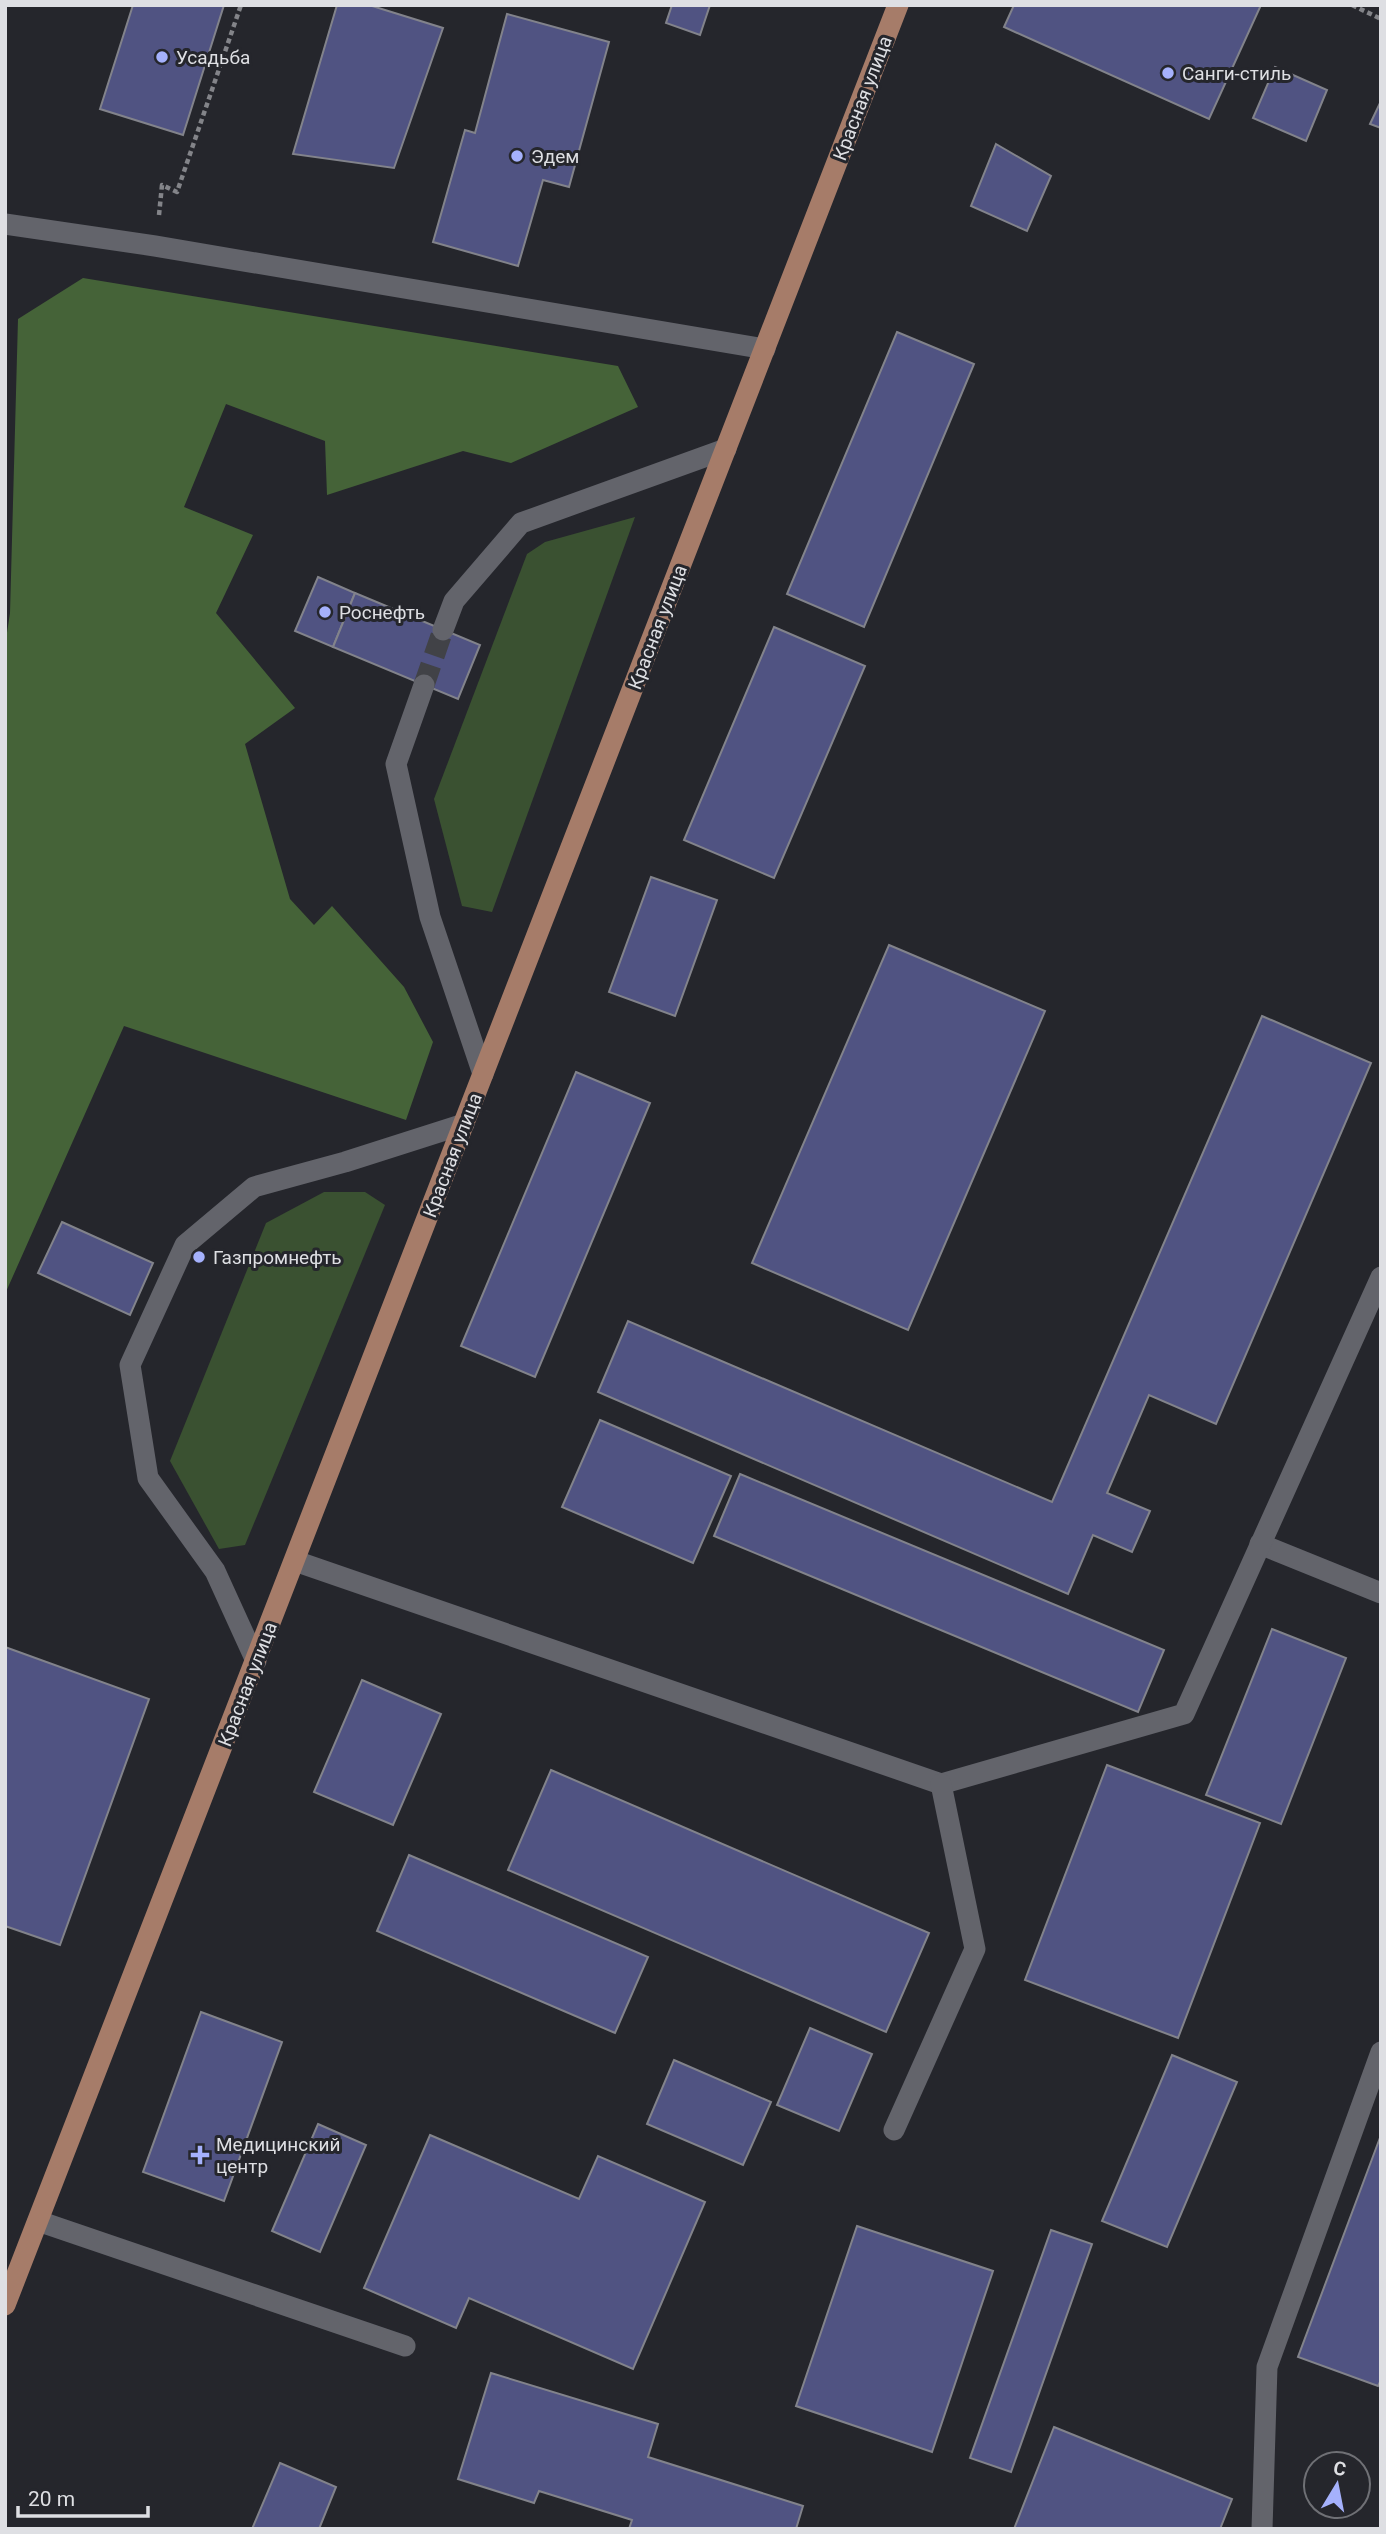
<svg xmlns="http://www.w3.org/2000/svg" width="1386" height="2534" viewBox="0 0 1386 2534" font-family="Roboto,sans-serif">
<rect width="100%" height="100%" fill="#25262c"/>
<g fill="#3a5131">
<path d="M635 517 492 912 462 906 434 799 527 554 545 542Z"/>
<path d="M324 1192H365L385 1205 245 1545 219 1549 170 1461 266 1223Z"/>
</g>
<path fill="#456338" d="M83 278 618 366 638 407 511 463 463 451 327 495 325 441 226 404 184 507 253 535 216 613 295 708 245 744 290 899 314 925 332 906 404 987 433 1042 406 1120 124 1026 5 1294V646L10 613 18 319Z"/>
<g fill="#505382" stroke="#82838b" stroke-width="2">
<path d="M133 5H224L183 135 100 109Z"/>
<path d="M337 5H369L443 28 394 168 293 154Z"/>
<path d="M672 5H710L700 35 666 23Z"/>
<path d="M1014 5H1261L1209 119 1004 27Z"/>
<path d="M507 14 609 42 569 187 543 180 518 266 433 242 465 130 475 133Z"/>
<path d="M1275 67 1327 90 1306 141 1253 118Z"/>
<path d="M1381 101V128L1370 124Z"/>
<path d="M996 144 1051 176 1027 231 971 206Z"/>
<path d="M897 332 974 364 864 627 787 594Z"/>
<path d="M318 577 355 593 333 647 295 631Z"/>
<path d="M355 593 480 645 458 699 333 647Z"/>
<path d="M774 627 865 666 774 878 684 840Z"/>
<path d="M651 877 717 900 675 1016 609 992Z"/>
<path d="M889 945 1045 1011 908 1330 752 1263Z"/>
<path d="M1262 1016 1371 1063 1216 1424 1149 1395 1107 1493 1150 1511 1132 1552 1093 1535 1068 1594 598 1392 628 1321 1052 1502Z"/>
<path d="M576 1072 650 1103 535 1377 461 1346Z"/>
<path d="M62 1222 153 1263 130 1315 38 1273Z"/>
<path d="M600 1420 731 1476 693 1563 562 1507Z"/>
<path d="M740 1474 1164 1650 1138 1712 714 1536Z"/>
<path d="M1272 1629 1346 1658 1281 1824 1206 1795Z"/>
<path d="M5 1647 149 1699 60 1945 5 1926Z"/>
<path d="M362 1680 441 1714 393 1825 314 1792Z"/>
<path d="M1107 1765 1260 1823 1178 2038 1025 1980Z"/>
<path d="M551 1770 929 1933 886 2032 508 1870Z"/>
<path d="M409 1855 648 1957 615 2033 377 1931Z"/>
<path d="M201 2012 282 2042 224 2201 143 2172Z"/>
<path d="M810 2028 872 2054 839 2131 777 2105Z"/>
<path d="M1172 2055 1237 2082 1167 2247 1102 2221Z"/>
<path d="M674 2060 771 2102 743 2165 647 2124Z"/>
<path d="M318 2124 366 2145 320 2252 272 2231Z"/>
<path d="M430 2135 579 2199 598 2156 705 2202 633 2369 469 2298 456 2328 364 2288Z"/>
<path d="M1381 2135V2380L1378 2386 1298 2357Z"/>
<path d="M857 2226 993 2271 932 2452 796 2406Z"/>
<path d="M1051 2230 1092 2244 1011 2472 970 2458Z"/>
<path d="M491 2373 658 2424 648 2457 803 2506 796 2529H629L632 2520 539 2491 534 2503 458 2479Z"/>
<path d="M1054 2427 1232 2499 1220 2529H1014Z"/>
<path d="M280 2463 336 2487 319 2529H252Z"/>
</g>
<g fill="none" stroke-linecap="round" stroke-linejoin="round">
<path stroke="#414247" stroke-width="21" stroke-dasharray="21 10" stroke-linecap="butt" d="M424 685 443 630"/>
<g stroke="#838489" stroke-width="4.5" stroke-dasharray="5 3.5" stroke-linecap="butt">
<path d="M1352 5 1381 19"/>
<path d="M159 215 162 185 177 192 241 5"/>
</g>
<g stroke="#63646b" stroke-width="21">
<path d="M5 224 155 246 765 349"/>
<path d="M443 630 454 601 521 523 726 449"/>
<path d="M424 685 396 764 430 917 483 1074"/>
<path d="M1260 1544 1381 1593"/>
<path d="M295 1561 941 1784 1184 1714 1381 1277"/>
<path d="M256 1661 215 1571 148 1478 130 1365 185 1245 254 1187 345 1162 464 1124"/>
<path d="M894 2130 975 1949 941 1784"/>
<path d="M38 2221 405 2346"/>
<path d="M1262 2529 1267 2367 1381 2052"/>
</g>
<path stroke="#a67c69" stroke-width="21" d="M5 2305 898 5"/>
</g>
<g fill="#a5b1fc" stroke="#25262c" stroke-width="2.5">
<circle cx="162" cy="57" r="7"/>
<circle cx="1168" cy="73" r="7"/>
<circle cx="517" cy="156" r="7"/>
<circle cx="325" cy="612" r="7"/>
<circle cx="199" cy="1257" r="7"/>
<path d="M196.5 2144.5h7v7h7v7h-7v7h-7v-7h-7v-7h7z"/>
</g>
<g text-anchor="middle" stroke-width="6" stroke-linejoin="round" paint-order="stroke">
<g font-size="19" fill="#dedfe3" stroke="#25262c" text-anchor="start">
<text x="176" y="64">Усадьба</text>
<text x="1182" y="80">Санги-стиль</text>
<text x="531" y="163">Эдем</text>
<text x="339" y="619">Роснефть</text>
<text x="213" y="1264">Газпромнефть</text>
<text x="216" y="2151">Медицинский<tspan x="216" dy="22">центр</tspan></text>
</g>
<g font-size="19" fill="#dedfe3" stroke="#25262c">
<text transform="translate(862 98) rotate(-69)" y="7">Красная улица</text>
<text transform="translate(657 627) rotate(-69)" y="7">Красная улица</text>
<text transform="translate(452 1155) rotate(-69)" y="7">Красная улица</text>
<text transform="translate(247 1684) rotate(-69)" y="7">Красная улица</text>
</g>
</g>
<rect width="1386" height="2534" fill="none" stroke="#dedfe3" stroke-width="14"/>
<g transform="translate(1337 2485) rotate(10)"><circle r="33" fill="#25262c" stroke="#6f7075" stroke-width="2"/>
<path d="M0-5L12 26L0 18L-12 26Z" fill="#a5b1fc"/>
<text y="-10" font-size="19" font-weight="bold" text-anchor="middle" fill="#dedfe3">С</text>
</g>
<path d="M18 2506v10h130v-10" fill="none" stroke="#dedfe3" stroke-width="3.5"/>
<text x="28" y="2506" font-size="21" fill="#dedfe3" stroke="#25262c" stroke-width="5" paint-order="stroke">20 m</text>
</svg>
